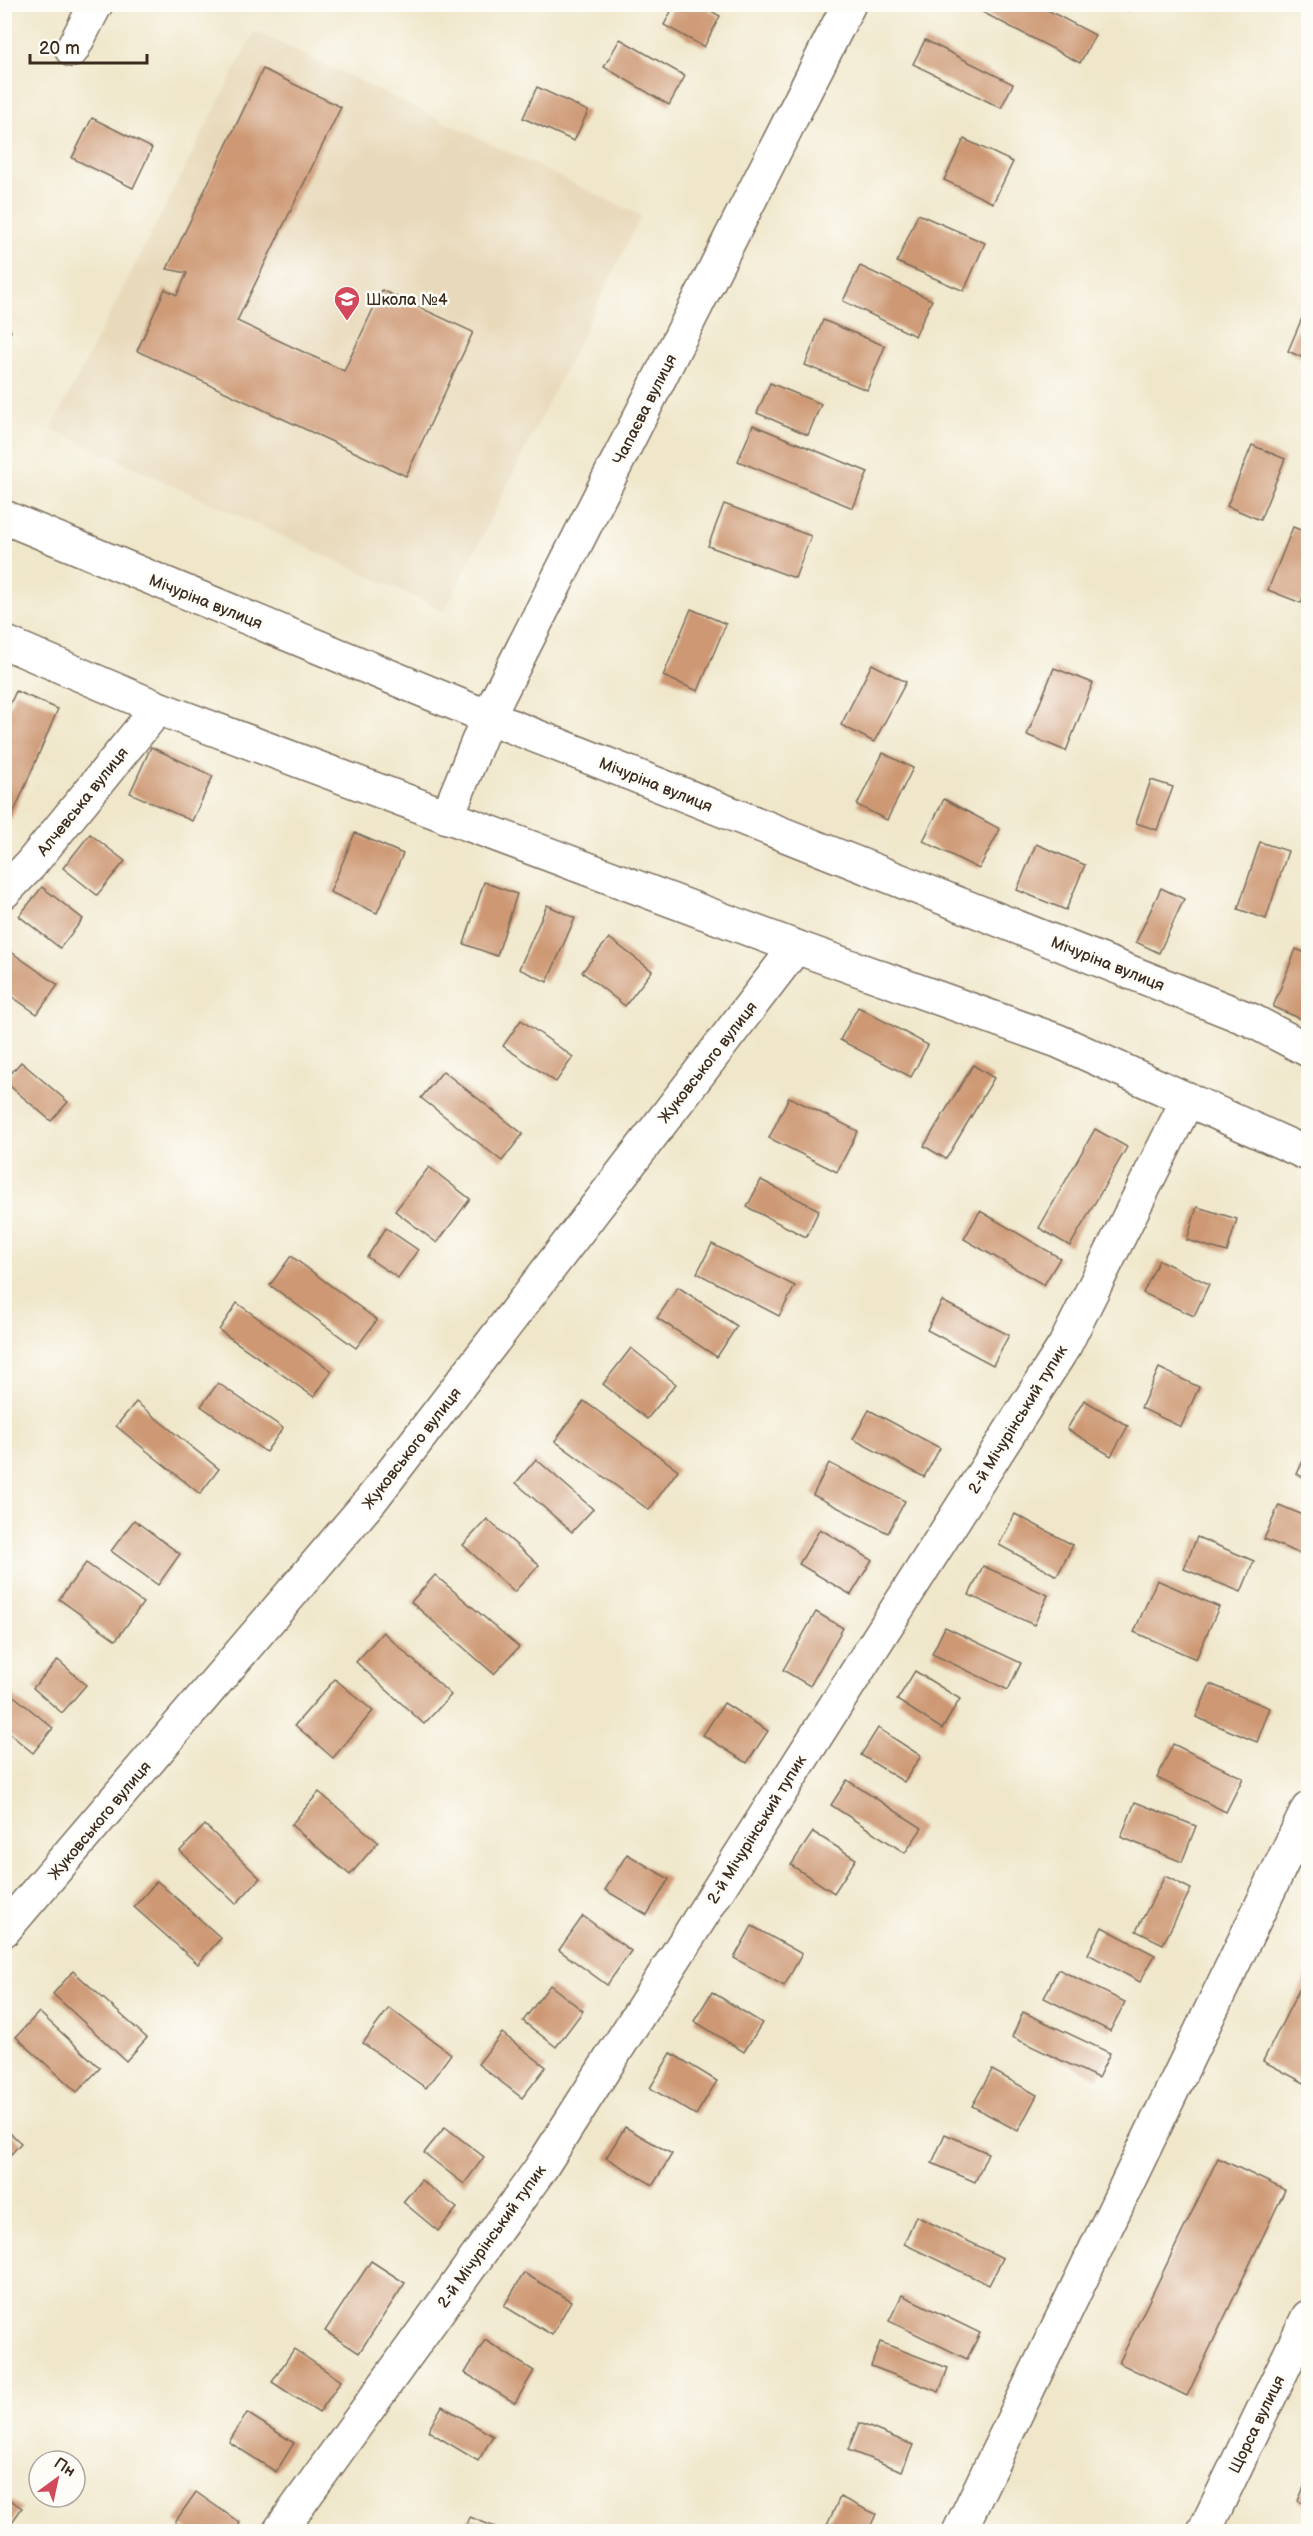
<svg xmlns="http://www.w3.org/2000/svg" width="1313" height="2536" viewBox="0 0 1313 2536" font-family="'Balsamiq Sans',sans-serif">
<rect width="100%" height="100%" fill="#fdfcf7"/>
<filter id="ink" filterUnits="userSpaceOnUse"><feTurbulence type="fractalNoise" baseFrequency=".0167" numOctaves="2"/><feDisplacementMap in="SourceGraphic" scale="12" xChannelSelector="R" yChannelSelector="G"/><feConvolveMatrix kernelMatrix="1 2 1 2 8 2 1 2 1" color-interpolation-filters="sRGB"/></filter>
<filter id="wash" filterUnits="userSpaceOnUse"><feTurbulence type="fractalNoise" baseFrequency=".008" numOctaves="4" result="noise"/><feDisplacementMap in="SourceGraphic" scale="24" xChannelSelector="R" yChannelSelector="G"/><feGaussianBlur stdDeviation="1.35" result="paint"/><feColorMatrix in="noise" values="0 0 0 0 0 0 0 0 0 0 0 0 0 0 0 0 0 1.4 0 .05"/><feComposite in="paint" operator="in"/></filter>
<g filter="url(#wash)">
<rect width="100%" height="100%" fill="#f0e7cb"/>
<path fill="#e8d9ba" d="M255 31 641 216 445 611 51 429Z"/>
<g id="blocks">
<g fill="#cd9873">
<path d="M675 4H699L720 16 704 47 664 25Z"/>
<path d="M967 4H1036L1095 35 1080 63Z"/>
<path d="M1115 4H1133L1129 11Z"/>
<path d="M620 39 685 76 669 105 604 67Z"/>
<path d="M925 40 1013 84 1001 108 913 64Z"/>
<path d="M263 69 341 107 237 321 344 371 382 290 473 332 406 476 137 351 165 289 177 295 187 273 167 269Z"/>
<path d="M537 87 588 111 574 141 523 118Z"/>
<path d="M92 118 152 148 133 188 72 158Z"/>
<path d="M964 139 1013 162 993 203 944 180Z"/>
<path d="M918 214 985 243 964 291 897 262Z"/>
<path d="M860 266 932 300 915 336 843 301Z"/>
<path d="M1308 304V360L1288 351Z"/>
<path d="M823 320 885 346 867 390 805 365Z"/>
<path d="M4 328 11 331 4 344Z"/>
<path d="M770 383 821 404 808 435 757 413Z"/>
<path d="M753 425 868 472 853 508 738 461Z"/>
<path d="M1252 445 1285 459 1260 520 1227 506Z"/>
<path d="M724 504 811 536 795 578 708 546Z"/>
<path d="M1293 527 1308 533V582L1301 603 1268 590Z"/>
<path d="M691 609 726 624 698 691 663 676Z"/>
<path d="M872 664 906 682 874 742 841 725Z"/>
<path d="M1054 668 1093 683 1066 751 1027 735Z"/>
<path d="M16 691 58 709 11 819 4 816V718Z"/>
<path d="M151 747 213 776 192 821 130 793Z"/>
<path d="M883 753 913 768 887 820 857 805Z"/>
<path d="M1151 780 1173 787 1157 830 1136 823Z"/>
<path d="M944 799 1000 829 979 869 923 841Z"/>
<path d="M355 833 403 854 377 913 330 892Z"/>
<path d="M90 834 125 861 97 895 63 868Z"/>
<path d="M1260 842 1288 851 1266 919 1238 909Z"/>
<path d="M1036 844 1085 865 1066 910 1017 890Z"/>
<path d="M484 882 517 894 497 956 464 944Z"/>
<path d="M42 887 83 919 60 948 19 916Z"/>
<path d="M1161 888 1184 899 1159 953 1136 942Z"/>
<path d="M547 905 575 918 547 982 519 969Z"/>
<path d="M609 938 652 971 625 1006 582 972Z"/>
<path d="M4 947 58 985 37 1014 4 991Z"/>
<path d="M1296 949 1308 954V1008L1304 1020 1273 1007Z"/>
<path d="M858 1007 928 1045 911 1077 840 1040Z"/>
<path d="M521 1020 573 1057 556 1082 503 1046Z"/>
<path d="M21 1062 68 1102 51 1121 4 1081Z"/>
<path d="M973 1065 994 1078 946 1159 924 1146Z"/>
<path d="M443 1071 523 1134 502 1161 421 1098Z"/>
<path d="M789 1097 858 1131 837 1172 769 1138Z"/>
<path d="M1095 1129 1127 1147 1070 1246 1039 1228Z"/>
<path d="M429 1167 470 1199 437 1243 395 1211Z"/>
<path d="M761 1180 819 1210 806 1237 747 1207Z"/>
<path d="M1197 1207 1237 1219 1227 1252 1187 1240Z"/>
<path d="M980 1211 1060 1258 1044 1285 964 1239Z"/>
<path d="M386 1228 418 1250 398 1278 367 1257Z"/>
<path d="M712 1244 795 1286 779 1316 697 1273Z"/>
<path d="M291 1256 377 1320 356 1348 270 1285Z"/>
<path d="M1159 1260 1209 1284 1194 1316 1143 1293Z"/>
<path d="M678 1287 737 1326 717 1357 657 1318Z"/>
<path d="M942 1301 1009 1335 993 1365 927 1330Z"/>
<path d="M237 1303 332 1371 314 1397 219 1330Z"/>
<path d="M631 1348 676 1384 647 1419 603 1384Z"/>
<path d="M1159 1368 1199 1387 1181 1427 1141 1408Z"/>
<path d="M218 1383 283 1428 266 1452 201 1406Z"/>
<path d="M1084 1400 1128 1426 1111 1456 1067 1429Z"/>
<path d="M584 1401 678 1470 649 1510 555 1441Z"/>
<path d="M136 1402 219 1469 200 1494 116 1426Z"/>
<path d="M869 1410 940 1448 924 1477 853 1439Z"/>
<path d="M1308 1450V1480L1297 1474Z"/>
<path d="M536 1459 593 1509 572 1532 516 1483Z"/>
<path d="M829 1463 905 1501 888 1533 813 1495Z"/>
<path d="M1279 1505 1308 1517V1557L1264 1539Z"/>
<path d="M1015 1514 1073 1545 1057 1576 999 1545Z"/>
<path d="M487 1519 539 1565 514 1592 463 1545Z"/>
<path d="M134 1520 180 1554 158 1585 111 1551Z"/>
<path d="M820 1529 872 1560 851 1595 799 1564Z"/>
<path d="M1197 1537 1254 1561 1241 1592 1184 1569Z"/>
<path d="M86 1563 143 1603 116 1640 59 1599Z"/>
<path d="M983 1566 1048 1595 1034 1625 969 1595Z"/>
<path d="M435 1575 519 1647 494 1674 411 1602Z"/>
<path d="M1157 1580 1219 1607 1196 1659 1134 1632Z"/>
<path d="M816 1612 843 1628 810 1686 783 1670Z"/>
<path d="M945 1627 1021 1663 1008 1690 932 1654Z"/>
<path d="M383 1632 451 1695 424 1724 356 1662Z"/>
<path d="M58 1660 86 1685 62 1713 33 1688Z"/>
<path d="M915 1671 960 1699 942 1729 897 1700Z"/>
<path d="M335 1679 373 1711 333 1758 295 1725Z"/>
<path d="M1210 1684 1270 1708 1257 1742 1196 1717Z"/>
<path d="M4 1688 53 1728 33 1753 4 1729Z"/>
<path d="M724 1703 768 1731 747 1763 703 1735Z"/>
<path d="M878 1728 921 1756 904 1782 861 1755Z"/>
<path d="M1173 1744 1243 1778 1226 1812 1157 1778Z"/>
<path d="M847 1780 922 1828 905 1853 831 1805Z"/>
<path d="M319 1792 378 1842 350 1875 291 1825Z"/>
<path d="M1135 1802 1196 1826 1182 1862 1121 1837Z"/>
<path d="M205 1825 260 1878 236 1904 180 1851Z"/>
<path d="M813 1832 856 1859 834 1893 791 1865Z"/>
<path d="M627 1854 669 1879 647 1915 605 1890Z"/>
<path d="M1165 1876 1191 1889 1163 1944 1136 1931Z"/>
<path d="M157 1881 221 1938 198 1964 134 1907Z"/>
<path d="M583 1916 631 1951 607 1985 559 1950Z"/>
<path d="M752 1926 802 1954 784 1986 734 1958Z"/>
<path d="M1102 1927 1155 1955 1140 1982 1088 1954Z"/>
<path d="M1058 1969 1125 2002 1110 2031 1044 1998Z"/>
<path d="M73 1971 147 2038 126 2061 53 1994Z"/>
<path d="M1308 1972V2085L1263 2061Z"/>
<path d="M550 1985 583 2011 556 2047 523 2021Z"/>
<path d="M712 1992 762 2023 744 2052 694 2021Z"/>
<path d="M389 2008 451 2054 426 2088 363 2043Z"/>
<path d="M39 2012 100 2068 77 2092 16 2037Z"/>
<path d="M1023 2012 1110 2053 1098 2078 1012 2037Z"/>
<path d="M502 2033 546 2067 522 2098 478 2064Z"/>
<path d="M671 2053 717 2081 696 2115 650 2088Z"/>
<path d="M992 2070 1037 2095 1018 2131 972 2106Z"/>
<path d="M445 2127 484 2157 464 2184 424 2153Z"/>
<path d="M625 2127 672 2154 653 2185 606 2158Z"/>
<path d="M4 2128 21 2143 4 2162Z"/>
<path d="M945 2134 988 2153 975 2182 932 2163Z"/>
<path d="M1218 2158 1285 2190 1187 2396 1119 2363Z"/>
<path d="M421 2180 457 2208 438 2231 403 2202Z"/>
<path d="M916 2216 1003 2258 989 2285 904 2244Z"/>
<path d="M371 2261 405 2283 359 2353 325 2331Z"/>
<path d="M524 2273 571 2301 552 2335 504 2306Z"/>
<path d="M902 2295 980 2333 967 2359 889 2321Z"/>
<path d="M485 2340 534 2371 515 2403 465 2373Z"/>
<path d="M880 2342 948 2368 939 2392 871 2366Z"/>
<path d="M294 2349 341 2381 319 2413 272 2382Z"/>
<path d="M442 2406 493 2436 478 2461 428 2431Z"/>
<path d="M247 2413 294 2443 276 2472 229 2442Z"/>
<path d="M859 2423 913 2445 902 2471 848 2450Z"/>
<path d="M1308 2478V2506L1298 2501Z"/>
<path d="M196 2492 240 2523 234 2532H190L175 2522Z"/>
<path d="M4 2496 22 2508 5 2532H4Z"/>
<path d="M840 2497 876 2514 868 2532H824Z"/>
<path d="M470 2517 505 2531V2532H464Z"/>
</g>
</g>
</g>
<g filter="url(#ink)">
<use href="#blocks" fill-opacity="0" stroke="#7a6c5b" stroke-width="1.5"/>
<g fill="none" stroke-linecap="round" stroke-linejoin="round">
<g stroke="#7a6c5b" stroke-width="36">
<g id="street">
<path d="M72 50 96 4"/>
<path d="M4 517 488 717 1251 1020 1308 1050"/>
<path d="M4 642 158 708 796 947 1058 1041 1308 1154"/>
<path d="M447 817 488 717 849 4"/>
<path d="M4 892 30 865 158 708"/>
<path d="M4 1930 372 1499 796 947"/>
<path d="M279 2532 541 2168 1065 1345 1188 1099"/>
<path d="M959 2532 1308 1809"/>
<path d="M1204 2532 1308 2317"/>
</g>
</g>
<use href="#street" stroke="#fff" stroke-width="33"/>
</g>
</g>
<defs>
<g id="school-pin" transform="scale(1.35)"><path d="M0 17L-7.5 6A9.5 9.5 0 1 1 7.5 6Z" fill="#d1495b" stroke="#fdfcf7"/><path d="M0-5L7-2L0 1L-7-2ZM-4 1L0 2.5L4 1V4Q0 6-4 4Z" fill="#fff"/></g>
</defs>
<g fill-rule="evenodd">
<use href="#school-pin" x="347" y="299"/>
</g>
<g text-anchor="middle" stroke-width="5" stroke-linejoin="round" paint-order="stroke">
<g font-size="16" fill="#3b2a1e" stroke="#fdfcf7" text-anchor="start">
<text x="366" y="305">Школа №4</text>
</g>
<g font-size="16" fill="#3b2a1e" stroke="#fdfcf7">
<text transform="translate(644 409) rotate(-63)" y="6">Чапаєва вулиця</text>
<text transform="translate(206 601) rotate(22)" y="6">Мічуріна вулиця</text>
<text transform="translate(656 784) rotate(22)" y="6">Мічуріна вулиця</text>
<text transform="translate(82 801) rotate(-51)" y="6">Алчевська вулиця</text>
<text transform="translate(1108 963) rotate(22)" y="6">Мічуріна вулиця</text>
<text transform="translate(707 1062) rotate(-52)" y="6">Жуковського вулиця</text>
<text transform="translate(1017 1419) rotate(-58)" y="6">2-й Мічурінський тупик</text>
<text transform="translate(411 1448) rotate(-52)" y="6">Жуковського вулиця</text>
<text transform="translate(99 1820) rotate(-50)" y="6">Жуковського вулиця</text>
<text transform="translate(756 1829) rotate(-58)" y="6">2-й Мічурінський тупик</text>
<text transform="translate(491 2236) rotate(-54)" y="6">2-й Мічурінський тупик</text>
<text transform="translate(1256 2424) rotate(-64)" y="6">Щорса вулиця</text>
</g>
</g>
<rect width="1313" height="2536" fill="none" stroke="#fdfcf7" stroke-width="24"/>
<g transform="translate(57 2479) rotate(33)"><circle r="28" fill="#fdfcf7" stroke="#afa8a0" stroke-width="1.5"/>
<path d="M0-4.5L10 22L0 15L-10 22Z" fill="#d1495b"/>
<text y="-9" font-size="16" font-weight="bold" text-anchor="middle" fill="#3b2a1e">Пн</text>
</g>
<path d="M30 54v9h117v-9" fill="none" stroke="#3b2a1e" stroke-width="3"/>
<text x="39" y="54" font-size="18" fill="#3b2a1e" stroke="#fdfcf7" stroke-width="4.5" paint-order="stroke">20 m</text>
</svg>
